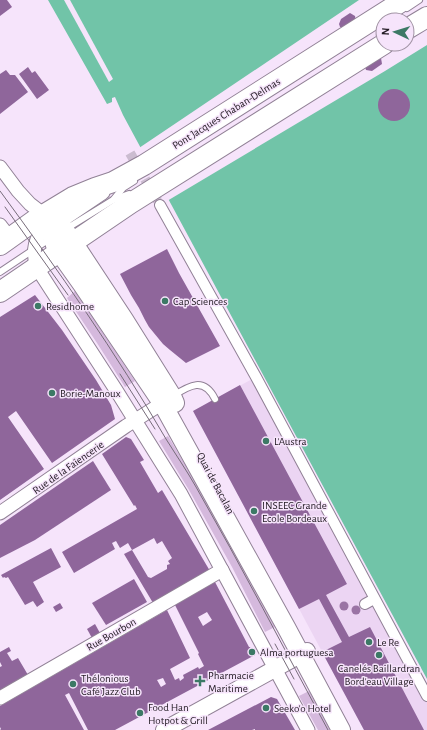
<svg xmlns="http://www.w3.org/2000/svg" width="427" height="730" viewBox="0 0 427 730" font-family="'Alegreya Sans',sans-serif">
<rect width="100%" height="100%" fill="#f6e4fb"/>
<path fill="#ecd5f3" d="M256 377 427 696V730H364L193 411Z"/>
<g fill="#d5b9dd">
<path d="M75 291 135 381 125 387 97 343 67 298Z"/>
<path d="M168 436C206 499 240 563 275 627L265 632 232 567 189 490 159 441Z"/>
<path d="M309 691 330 730H318L299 696Z"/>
</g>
<path fill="#71c4a8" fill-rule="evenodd" d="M48 0H427V679L123 115 115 97 112 98V102L107 104ZM383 20H407V44H383Z"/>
<g fill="#f6e4fb" fill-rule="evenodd">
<path d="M64 0H70L113 79 109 82Z"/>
<path d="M359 0H427V45L385 71 167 201 139 148ZM383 20H407V44H383Z"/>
</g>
<g fill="#8f669b" fill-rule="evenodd">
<path d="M0 0H7L12 7 0 16Z"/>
<path d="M350 13 355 16 356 22 346 28 340 27 339 24 341 19Z"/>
<path d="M376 56 381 58 382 64 372 71 366 70 365 67Z"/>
<path d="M28 67 32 73 35 71 49 90 37 99 19 74Z"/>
<path d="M6 70 10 75H15L28 92 0 114V74Z"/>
<circle cx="394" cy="105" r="16"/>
<path d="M167 249 179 273 220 346 186 363 170 350 163 344 149 327 145 320 139 308 131 295 120 274Z"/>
<path d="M35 295 62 330 96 380 111 405 115 419 52 463 16 411 8 417 44 469 0 500V317Z"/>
<path d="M240 385 347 584 326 595 349 637 370 627 424 730H364L322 652 342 642 319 599 299 609 193 411Z"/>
<path d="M126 437 131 439 144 460 140 462 158 493 162 490 210 571 153 603 124 554 132 550 148 577 151 578 167 569V565L170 564 168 561 172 558 162 541 157 544 154 538 132 550 128 543 120 548 116 541 112 543 115 549 74 573 62 552 137 509 135 505 134 506 102 454Z"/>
<path d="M93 461 111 490 35 540 0 558V525Z"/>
<path d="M51 548 61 567 33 582 44 602 37 607 33 601 25 605 8 577 6 578 4 577 3 578 1 575Z"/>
<path d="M134 579 147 602 106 625 92 603Z"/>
<path d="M215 582 249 647H250L255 655 115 730H88L69 693 65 695 84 730H0L1 729 0 727V706L167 610 190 658 170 669 175 680 179 678 180 681 184 678 183 675 198 667 199 669 204 666 198 654 199 653 175 605ZM207 612 212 620 203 626 198 617ZM163 678 166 684 161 687 157 680Z"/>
<path d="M60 603 63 608 56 612 53 607Z"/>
<path d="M95 624 100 633 92 638 87 629Z"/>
<path d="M9 647 11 651 7 653 12 661 18 658 28 675 0 691V667L2 666 0 662V652Z"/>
<path d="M271 697 277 699 295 730H255V729L252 730H208Z"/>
</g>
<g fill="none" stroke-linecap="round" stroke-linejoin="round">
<path stroke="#cbbcd0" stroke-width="10" stroke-dasharray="10 5" stroke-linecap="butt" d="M130 153 160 205"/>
<g stroke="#918196" stroke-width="8">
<g id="service">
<path d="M407 8 419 0"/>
<path d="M114 199 123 188 134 181"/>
<path d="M66 229 113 200 129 194"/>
<path d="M0 272 51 238"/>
<path d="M173 396C190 385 204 377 215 399"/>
</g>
</g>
<g stroke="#918196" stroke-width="12">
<g id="pedestrian">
<path d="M160 205 256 377 427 696"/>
<path d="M365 604 374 599"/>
</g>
</g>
<g stroke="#918196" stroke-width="15">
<g id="minor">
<path d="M0 167 18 191 30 204 43 214"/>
<path d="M58 220C53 224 45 227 42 231 33 242 33 256 37 268L116 390 181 494 308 730"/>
<path d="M0 225 10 238"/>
<path d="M0 513 126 426 169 399"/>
<path d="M0 698 222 570"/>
</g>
</g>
<g stroke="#918196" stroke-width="18">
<path id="tertiary" d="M164 730 307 651"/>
</g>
<g stroke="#918196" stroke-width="20">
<g id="secondary">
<path d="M101 191 58 220 53 227 51 232 55 245 59 252 81 283 162 403 286 627 341 730"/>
<path d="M48 216 58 220 73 242 125 321 172 396 175 403"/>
</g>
</g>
<g stroke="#918196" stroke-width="22">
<g id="primary">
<path d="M407 29 427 17"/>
<path d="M0 245 35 220 73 197 95 188 113 182 144 165 404 0"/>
<path d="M0 292 131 203 384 44"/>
</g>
</g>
<use href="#service" stroke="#fff" stroke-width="6"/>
<use href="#pedestrian" stroke="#fff" stroke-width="10"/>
<use href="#minor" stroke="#fff" stroke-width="13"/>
<use href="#tertiary" stroke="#fff" stroke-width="16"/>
<use href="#secondary" stroke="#fff" stroke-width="18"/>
<use href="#primary" stroke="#fff" stroke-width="20"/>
<g stroke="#776c7a" stroke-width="1">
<path d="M0 191C59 271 116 353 166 439 176 455 187 471 196 487 242 567 284 649 328 730"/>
<path d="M5 207 68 295"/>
<path d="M120 374 155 429"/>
<path d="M275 644 294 679"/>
</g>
</g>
<g fill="#9a74a4">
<circle cx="344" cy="606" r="4.5"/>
<circle cx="356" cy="610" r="4.5"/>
</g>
<g fill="#3c7965" stroke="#f6e4fb" stroke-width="1.5">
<circle cx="165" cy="301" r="4"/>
<circle cx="38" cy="306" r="4"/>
<circle cx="52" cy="393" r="4"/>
<circle cx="266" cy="441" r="4"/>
<circle cx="254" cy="511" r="4"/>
<circle cx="369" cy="642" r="4"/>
<circle cx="252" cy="652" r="4"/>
<circle cx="379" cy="655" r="4"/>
<path d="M198 675h4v4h4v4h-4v4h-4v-4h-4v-4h4z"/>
<circle cx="73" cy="684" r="4"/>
<circle cx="266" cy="708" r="4"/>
<circle cx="140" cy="713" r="4"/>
</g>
<g text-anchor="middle" stroke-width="3" stroke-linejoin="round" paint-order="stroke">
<g font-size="11" fill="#211a22" stroke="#f6e4fb">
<text transform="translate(226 113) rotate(-32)" y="4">Pont Jacques Chaban-Delmas</text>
<text transform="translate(68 467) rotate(-35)" y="4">Rue de la Faïencerie</text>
<text transform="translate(216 483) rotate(62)" y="4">Quai de Bacalan</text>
<text transform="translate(111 634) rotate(-30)" y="4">Rue Bourbon</text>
</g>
<g font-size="11" fill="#211a22" stroke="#f6e4fb" text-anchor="start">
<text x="173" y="305">Cap Sciences</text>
<text x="46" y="310">Residhome</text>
<text x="60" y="397">Borie-Manoux</text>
<text x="274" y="445">L'Austra</text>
<text x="262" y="509">INSEEC Grande<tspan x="262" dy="13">Ecole Bordeaux</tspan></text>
<text x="377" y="646">Le Re</text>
<text x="260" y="656">Alma portuguesa</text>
<text x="379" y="672" text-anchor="middle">Canelés Baillardran<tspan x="379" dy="13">Bord'eau Village</tspan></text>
<text x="208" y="679">Pharmacie<tspan x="208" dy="13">Maritime</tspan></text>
<text x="81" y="682">Thélonious<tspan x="81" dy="13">Café Jazz Club</tspan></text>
<text x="148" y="711">Food Han<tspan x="148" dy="13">Hotpot &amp; Grill</tspan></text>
<text x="274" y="712">Seeko'o Hotel</text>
</g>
</g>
<g transform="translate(395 32) rotate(274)"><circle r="19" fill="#f6e4fb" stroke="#a193a4"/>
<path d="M0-3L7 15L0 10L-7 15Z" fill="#3c7965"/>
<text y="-6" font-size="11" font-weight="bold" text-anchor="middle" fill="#211a22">N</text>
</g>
</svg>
